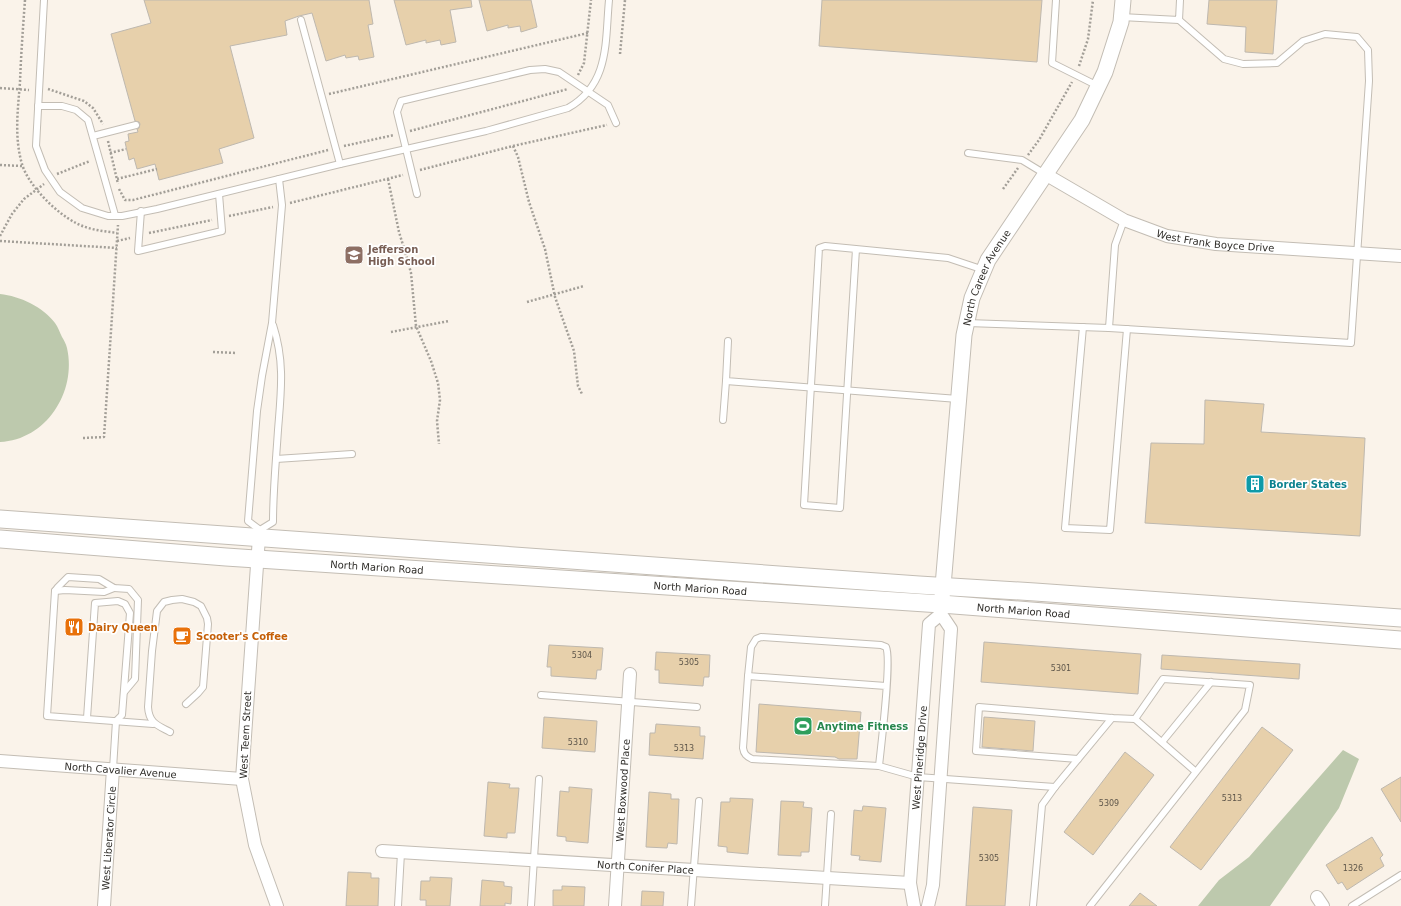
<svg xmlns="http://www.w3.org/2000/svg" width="1401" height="906" viewBox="0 0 1401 906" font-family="'DejaVu Sans',sans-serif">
<rect width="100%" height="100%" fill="#faf3ea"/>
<g fill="#bdc9ad">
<path d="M0 294C20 296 43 307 55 323 58 327 60 333 62 337 64 340 66 344 67 348 77 392 46 440 0 442Z"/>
<path d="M1343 750 1359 759 1339 808 1270 906H1198L1219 880 1249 857Z"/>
</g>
<g fill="#e7d0ab" stroke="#beb8af">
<path d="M144 0H369L373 24 368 25 374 57 359 60 358 56 346 58 345 55 326 61 312 13 299 16 285 21 287 35 230 46 254 138 219 149 223 163 159 180 155 164 137 169 134 158 129 160 125 142 129 141 128 134 138 132 137 129 139 128 140 124 139 122 135 121 111 34 151 23Z"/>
<path d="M394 0H471L472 7 450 10 456 42 441 45 440 40 426 43V40L406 45Z"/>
<path d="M479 0H531L537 27 521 32 520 26 508 28V25L487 31Z"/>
<path d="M822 0H1042L1037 62 819 46Z"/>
<path d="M1209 0H1277L1273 54 1245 52 1246 27 1207 24Z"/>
<path d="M1205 400 1264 404 1261 432 1365 438 1360 536 1145 523 1151 443 1204 444Z"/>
<path d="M984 642 1141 654 1138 694 981 682Z"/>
<path d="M549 645 603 648 601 670H597L596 679 551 676V667H547Z"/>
<path d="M656 652 710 655 709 677H704L703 686 659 683V670H655Z"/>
<path d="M1162 655 1300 664 1299 679 1161 669Z"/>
<path d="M759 704 861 712 857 759H839L835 757 756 752Z"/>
<path d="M544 717 597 721 595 752 542 748Z"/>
<path d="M984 717 1035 721 1033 751 982 747Z"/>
<path d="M656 724 700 727V736H705L703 759 649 755 650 733H655Z"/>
<path d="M1262 727 1293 750 1201 870 1170 847Z"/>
<path d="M1125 752 1154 775 1093 855 1064 832Z"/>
<path d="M1401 777V822L1381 789Z"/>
<path d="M488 782 510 784 509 788H519L515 833H507V838L484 836Z"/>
<path d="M569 787 592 789 588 843 566 841V837L557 836 560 791 569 792Z"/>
<path d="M649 792 671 794V799H679L677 844 668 843 667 848 646 847Z"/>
<path d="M730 798 753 799 748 854 727 852V847L718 846 721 802H730Z"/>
<path d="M781 801 804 802 803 807 812 808 809 852H801V856L778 855Z"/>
<path d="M863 806 886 808 881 862 859 860 860 856 851 855 854 810 862 811Z"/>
<path d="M973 807 1012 810 1005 906H966Z"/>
<path d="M1372 837 1383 855 1380 858 1384 866 1347 890 1342 882 1338 884 1326 865Z"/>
<path d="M348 872 371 873V878H379L378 906H346Z"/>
<path d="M430 877 452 878 450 906H426V900H420L421 881H430Z"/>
<path d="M482 880 504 882V886L512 887 511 904 505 903V906H480Z"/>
<path d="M562 886 585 887 584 906H553V890H562Z"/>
<path d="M642 891 664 892 663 906H641Z"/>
<path d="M1140 893 1157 906H1129Z"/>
</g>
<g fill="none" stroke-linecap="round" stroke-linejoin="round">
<g stroke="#c3bdb4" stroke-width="8">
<g id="service">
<path d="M44 0 36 146 45 170 60 192 82 208 108 216H122L157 209 340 164 486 131 568 108C610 84 605 42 609 0"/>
<path d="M1056 0 1052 63 1098 86"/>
<path d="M1121 17 1179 20 1180 0"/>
<path d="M301 20 340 164"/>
<path d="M38 106H62L76 110 88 120 115 215"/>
<path d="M93 136 136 125"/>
<path d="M968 153 1022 160 1045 174"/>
<path d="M417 194 397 112 401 101 530 70 545 69 559 72 608 105 616 123"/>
<path d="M141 211 138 251 222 231 219 194"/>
<path d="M856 249 825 246 819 248 804 505 840 508 856 249 948 258 984 270"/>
<path d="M967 323 1109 328 1115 245 1124 220"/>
<path d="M1083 327 1065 528 1110 530 1127 329"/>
<path d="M1109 328 1351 343 1369 81 1368 50 1357 37 1325 34 1303 41 1277 63 1243 64 1224 59 1179 20"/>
<path d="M728 341 726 381 958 399"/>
<path d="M723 420 726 381"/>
<path d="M276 459 352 454"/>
<path d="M260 530 248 521 257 411 262 376 272 323 282 205 279 179"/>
<path d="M260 530 273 522C273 491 276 461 278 430 281 392 285 362 273 325"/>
<path d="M55 591 65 590 104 592 114 588"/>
<path d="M748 676 743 748C744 754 746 756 752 759L879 766"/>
<path d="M886 686 748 676 751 647 756 639 761 637 881 645 886 647C892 659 881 746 879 766L918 777 1055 787 1042 805 1033 906"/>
<path d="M125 691 135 679 138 600 129 589 114 588 99 579 68 577 58 587 55 591 47 716 153 724"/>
<path d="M541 695 697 707"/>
<path d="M87 718 95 603 118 601 125 604 130 613 122 715 116 721 113 769"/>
<path d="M170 732C157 725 149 723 148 707L152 651 157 611 164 602 172 600 182 599 194 602 201 606 207 618 208 624 203 687 198 693 186 704"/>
<path d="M1162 742 1211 682"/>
<path d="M1078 759 976 751 979 707 1112 718 1135 719"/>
<path d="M1055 787 1112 718"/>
<path d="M398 906 401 853"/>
<path d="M531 906 539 779"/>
<path d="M691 906 699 801"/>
<path d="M825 906 831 814"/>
<path d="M1090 906 1245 710 1250 685 1163 679 1135 719 1196 772"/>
<path d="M1352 906 1401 875"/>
</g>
</g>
<g stroke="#c3bdb4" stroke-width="14">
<g id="minor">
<path id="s1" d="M1045 174 1124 220 1167 236 1216 244 1401 256"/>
<path d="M259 537 242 779 255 845 277 906"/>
<path id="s2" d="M0 761 242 779"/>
<path id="s3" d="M382 851 910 883"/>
<path d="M1317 897 1323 906"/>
<path id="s4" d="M104 906 113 769"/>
<path id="s5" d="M615 906 630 674"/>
<path id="s6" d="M914 906 910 883 929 624 941 614"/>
<path d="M928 906 933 885 951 629 941 614V604"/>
</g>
</g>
<g stroke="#c3bdb4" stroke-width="17">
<g id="tertiary">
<path id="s7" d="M942 598 964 335 972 298 988 260 1082 120 1105 72 1121 22 1123 0"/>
</g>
</g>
<g stroke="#c3bdb4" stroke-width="19">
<g id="secondary">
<path d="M0 519 919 585 1035 592 1401 618"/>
<path id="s8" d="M0 539 226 557 941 604 1401 640"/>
</g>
</g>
<g stroke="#a39f98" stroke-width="2.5" stroke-dasharray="2 2" stroke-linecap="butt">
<path d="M25 0C23 27 21 55 20 82 18 109 14 137 22 164 28 185 56 213 76 223 89 230 103 231 117 233"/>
<path d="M620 54 625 0"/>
<path d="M1079 66 1088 39 1093 0"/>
<path d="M578 75 584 63 591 0"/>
<path d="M0 88 29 90"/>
<path d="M48 89 84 101 93 108 103 124"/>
<path d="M329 94 588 33"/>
<path d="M410 131 568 89"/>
<path d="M108 141 118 184"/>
<path d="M344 146 394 135"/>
<path d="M513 146 518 157 529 202 545 249 555 297 574 351 578 386 582 394"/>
<path d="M110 153 126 149"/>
<path d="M1028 155 1039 140 1072 82"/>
<path d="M0 165 22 166"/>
<path d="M420 170 513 146 607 125"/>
<path d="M57 174 90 161"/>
<path d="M117 179 157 169"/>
<path d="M388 179 399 232 407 258 411 273 416 326 431 361 438 383 440 400 437 421 439 444"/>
<path d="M119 189 125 200H133L328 150"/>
<path d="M1003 189 1018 168"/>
<path d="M290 203 403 175"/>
<path d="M229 216 273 207"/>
<path d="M149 233 212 220"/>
<path d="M0 236 12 214 24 199 44 184"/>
<path d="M0 241 117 248"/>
<path d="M117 241 130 238"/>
<path d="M527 302 584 286"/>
<path d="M391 332 449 321"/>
<path d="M213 352 236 353"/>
<path d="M83 438 104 437 118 225"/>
</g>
<use href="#service" stroke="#fff" stroke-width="6"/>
<use href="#minor" stroke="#fff" stroke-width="12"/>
<use href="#tertiary" stroke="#fff" stroke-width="15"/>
<use href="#secondary" stroke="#fff" stroke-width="17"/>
</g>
<defs>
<g id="school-square" transform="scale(1)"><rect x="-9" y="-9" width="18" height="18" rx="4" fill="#8d6e63" stroke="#fff"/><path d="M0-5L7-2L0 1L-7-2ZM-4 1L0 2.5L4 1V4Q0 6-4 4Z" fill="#fff"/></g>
<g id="building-square" transform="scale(1)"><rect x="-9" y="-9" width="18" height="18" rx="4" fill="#0f9aa8" stroke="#fff"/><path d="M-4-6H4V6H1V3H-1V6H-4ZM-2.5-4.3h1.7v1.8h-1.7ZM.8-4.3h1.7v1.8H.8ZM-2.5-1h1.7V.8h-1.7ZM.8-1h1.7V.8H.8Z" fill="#fff"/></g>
<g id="restaurant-square" transform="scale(1)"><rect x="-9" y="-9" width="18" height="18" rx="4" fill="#e8710a" stroke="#fff"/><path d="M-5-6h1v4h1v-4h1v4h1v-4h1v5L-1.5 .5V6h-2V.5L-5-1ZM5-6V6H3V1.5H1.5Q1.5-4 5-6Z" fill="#fff"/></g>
<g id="cafe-square" transform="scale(1)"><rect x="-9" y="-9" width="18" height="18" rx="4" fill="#e8710a" stroke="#fff"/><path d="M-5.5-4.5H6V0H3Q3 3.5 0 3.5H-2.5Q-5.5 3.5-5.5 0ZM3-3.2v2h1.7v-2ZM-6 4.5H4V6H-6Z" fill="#fff"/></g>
<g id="stadium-square" transform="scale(1)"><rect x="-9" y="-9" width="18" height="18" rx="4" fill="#2e9e5b" stroke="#fff"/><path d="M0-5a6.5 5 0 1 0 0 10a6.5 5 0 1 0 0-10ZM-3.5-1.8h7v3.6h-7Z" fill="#fff"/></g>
</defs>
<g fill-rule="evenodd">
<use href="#school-square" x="354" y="255"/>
<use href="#building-square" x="1255" y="484"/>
<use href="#restaurant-square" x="74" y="627"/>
<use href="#cafe-square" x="182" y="636"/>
<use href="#stadium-square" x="803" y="726"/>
</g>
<g text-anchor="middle" stroke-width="3.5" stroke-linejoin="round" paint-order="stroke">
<g font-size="8" fill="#5e564a">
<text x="582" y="658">5304</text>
<text x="689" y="665">5305</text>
<text x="1061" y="671">5301</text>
<text x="578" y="745">5310</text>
<text x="684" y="751">5313</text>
<text x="1232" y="801">5313</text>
<text x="1109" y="806">5309</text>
<text x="989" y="861">5305</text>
<text x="1353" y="871">1326</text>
</g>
<g font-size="10" fill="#302e2a" stroke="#fff">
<text dy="4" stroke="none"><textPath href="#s1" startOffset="186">West Frank Boyce Drive</textPath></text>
<text dy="4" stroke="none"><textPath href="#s7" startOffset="326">North Career Avenue</textPath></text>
<text dy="4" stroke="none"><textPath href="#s8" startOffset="378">North Marion Road</textPath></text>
<text dy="4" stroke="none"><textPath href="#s8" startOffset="702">North Marion Road</textPath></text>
<text dy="4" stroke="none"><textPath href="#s8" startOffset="1026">North Marion Road</textPath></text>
<text transform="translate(245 735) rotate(-87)" y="4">West Teem Street</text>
<text dy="4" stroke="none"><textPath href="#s6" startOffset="149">West Pineridge Drive</textPath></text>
<text dy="4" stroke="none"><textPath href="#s2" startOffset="121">North Cavalier Avenue</textPath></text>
<text dy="4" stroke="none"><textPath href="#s5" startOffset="116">West Boxwood Place</textPath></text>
<text dy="4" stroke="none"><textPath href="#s4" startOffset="68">West Liberator Circle</textPath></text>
<text dy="4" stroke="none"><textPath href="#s3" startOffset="264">North Conifer Place</textPath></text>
</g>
<g font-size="10" font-weight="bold" fill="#785e54" stroke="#fff" text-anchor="start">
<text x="368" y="253">Jefferson<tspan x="368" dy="12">High School</tspan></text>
</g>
<g font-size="10" font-weight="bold" fill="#0d838f" stroke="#fff" text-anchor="start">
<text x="1269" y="488">Border States</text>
</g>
<g font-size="10" font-weight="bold" fill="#c56008" stroke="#fff" text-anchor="start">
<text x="88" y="631">Dairy Queen</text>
<text x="196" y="640">Scooter's Coffee</text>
</g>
<g font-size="10" font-weight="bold" fill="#27864d" stroke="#fff" text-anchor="start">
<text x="817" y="730">Anytime Fitness</text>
</g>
</g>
</svg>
